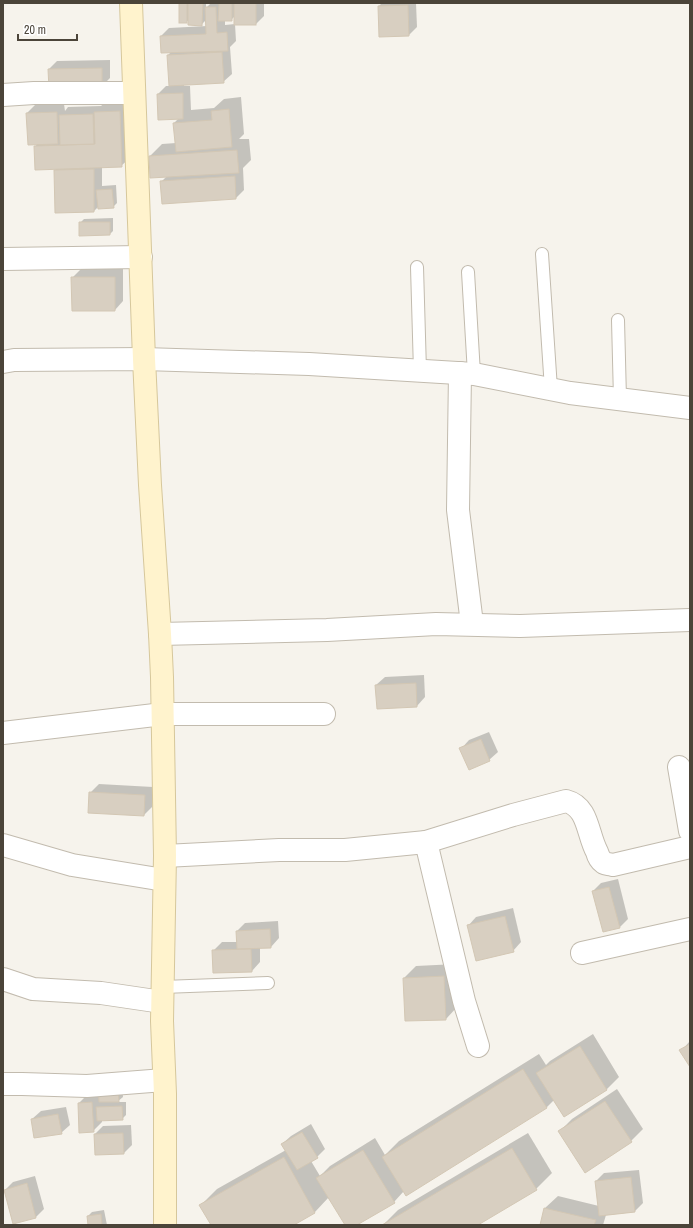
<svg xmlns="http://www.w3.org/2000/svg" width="693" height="1228" viewBox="0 0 693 1228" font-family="'Archivo Narrow',sans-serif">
<rect width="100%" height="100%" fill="#f6f3ec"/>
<g fill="#0003" fill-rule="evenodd">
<path d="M180 3H206V8L211 3H264V16L256 24H235L236 41 230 47 232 74 223 82 184 84V86H190L191 110 214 108 224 99 241 97 244 134 239 139H249L251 160 243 168 244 190 236 198 161 182 167 176 150 156 162 144 176 143 174 123 179 118 158 94 166 86H170L168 55 171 52 161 36 169 28 207 26V19L201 25 189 20 186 22ZM235 16V24L225 25V20H231Z"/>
<path d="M382 3H416L417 27 409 35 379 6Z"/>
<path d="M110 60V78L102 86 49 69 57 61Z"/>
<path d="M132 99 134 154 121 166 102 167V186L116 185 117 203 113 207 99 206 94 211 55 170 57 168 35 147 38 143 27 113 35 105 64 104 65 111 68 107 101 106 108 100Z"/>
<path d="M113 218V231L110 234 80 223 84 219Z"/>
<path d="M81 269H123V301L115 310 72 278Z"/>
<path d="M424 675 425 697 417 706 376 685 385 677Z"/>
<path d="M489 732 498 752 489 760 461 749 469 740Z"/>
<path d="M99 784 153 787 152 807 144 815 90 793Z"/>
<path d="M618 879 628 919 620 927 593 891 601 883Z"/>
<path d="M513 908 521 942 513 951 468 926 476 917Z"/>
<path d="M278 921 279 938 271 947H260V962L252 971 214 972 213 951 222 942H238L237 931 245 923Z"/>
<path d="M456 964 458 1006 446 1019 404 978 416 966Z"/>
<path d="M593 1034 619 1077 607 1089 564 1116 554 1100 547 1107 406 1194 404 1191 394 1202 355 1225H346L329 1197 315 1212 292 1225H212L201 1205 217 1189 286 1150 282 1144 291 1136 311 1124 325 1149 317 1157 311 1161 320 1176 330 1166 375 1138 385 1155 399 1141 539 1054 546 1065 550 1061Z"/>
<path d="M690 1041V1065L681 1051Z"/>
<path d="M122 1083 123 1097 117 1102H126V1115L122 1119H102V1122L93 1131H80L79 1103 87 1095Z"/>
<path d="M617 1089 643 1129 631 1141 559 1132 572 1119Z"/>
<path d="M66 1107 70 1125 61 1133 32 1119 41 1111Z"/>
<path d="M131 1125 132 1145 124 1153 95 1134 103 1126Z"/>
<path d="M528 1133 552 1173 536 1189 476 1225H383L398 1210Z"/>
<path d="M639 1170 643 1203 634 1212 606 1215 603 1225H541L545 1208 558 1196 599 1206 596 1181 604 1173Z"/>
<path d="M35 1176 44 1209 36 1217 5 1190 13 1182Z"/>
<path d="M104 1210 107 1225H89L88 1216 92 1212Z"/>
</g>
<g fill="#d8cfc1" stroke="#d3c7b4">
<rect x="179" y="3" width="8" height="20"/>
<path d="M188 3H203L202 26 188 25Z"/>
<path d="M219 3H232V21H218Z"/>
<rect x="234" y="3" width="22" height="22"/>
<path d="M408 5 409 36 379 37 378 6Z"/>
<path d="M205 7H216L217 33 227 32 228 51 161 53 160 36 206 34Z"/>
<path d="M222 52 224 83 169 86 167 55Z"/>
<path d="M102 68V87L49 89 48 69Z"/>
<path d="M183 93V119L158 120 157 94Z"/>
<path d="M229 109 232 147 176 152 173 123 212 120 211 111Z"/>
<path d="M120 111 122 167 35 170 34 146 95 144 94 112Z"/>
<path d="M57 112 58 144 28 145 26 113Z"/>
<path d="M93 114 94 144 60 145 59 115Z"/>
<path d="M237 150 239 173 150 178 149 156Z"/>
<path d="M94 169V212L55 213 54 170Z"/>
<path d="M235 176 236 199 162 204 160 181Z"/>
<path d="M112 189 114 208 98 209 96 190Z"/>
<path d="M79 222H110V235L79 236Z"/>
<path d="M71 277H115V311H72Z"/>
<path d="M416 683 417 707 377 709 375 685Z"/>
<path d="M481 739 490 761 469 770 459 748Z"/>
<path d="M89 792 145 795 144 816 88 813Z"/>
<path d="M609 887 620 928 603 932 592 891Z"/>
<path d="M505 916 514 952 476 961 467 925Z"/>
<path d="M270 929 271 948 237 949 236 931Z"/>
<path d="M251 949 252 972 213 973 212 950Z"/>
<path d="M444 976 446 1020 405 1021 403 978Z"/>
<path d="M690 1044V1067L679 1050Z"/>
<path d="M580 1046 607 1090 564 1117 536 1073Z"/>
<path d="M523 1069 547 1108 406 1196 382 1157Z"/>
<path d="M98 1087H118L119 1102H99Z"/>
<path d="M605 1101 632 1142 585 1173 558 1131Z"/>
<path d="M92 1102 94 1132 79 1133 78 1103Z"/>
<path d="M122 1106 123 1120 97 1121 96 1107Z"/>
<path d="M58 1114 62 1134 34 1138 31 1119Z"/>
<path d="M302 1132 318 1158 297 1170 281 1144Z"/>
<path d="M123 1133 124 1154 95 1155 94 1134Z"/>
<path d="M512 1148 537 1190 478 1225H382Z"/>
<path d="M363 1150 395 1203 357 1225H345L316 1178Z"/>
<path d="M284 1157 315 1213 294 1225H211L199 1205Z"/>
<path d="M631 1177 635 1212 599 1216 595 1181Z"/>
<path d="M27 1183 36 1218 13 1224 4 1190Z"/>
<path d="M544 1208 596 1220 594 1225H540Z"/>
<path d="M101 1214 102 1225H88L87 1216Z"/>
</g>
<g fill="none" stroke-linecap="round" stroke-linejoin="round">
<g stroke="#c2bbae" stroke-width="14">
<g id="lane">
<path d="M542 254 551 389"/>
<path d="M417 267 420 371"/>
<path d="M468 272 474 374"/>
<path d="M618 320 620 399"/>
<path d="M163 987 268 983"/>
</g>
</g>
<g stroke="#c2bbae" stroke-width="24">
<g id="street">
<path d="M3 95 34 93H134"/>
<path d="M3 259 141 257"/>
<path d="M3 362 14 360 144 359 309 364 474 374 570 393 690 408"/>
<path d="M460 373 458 510 472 624"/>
<path d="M160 634 327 630 436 624 520 626 690 620"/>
<path d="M3 733 163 714H324"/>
<path d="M679 767 690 831"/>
<path d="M426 842 464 1001 478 1046"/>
<path d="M3 845 72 865 164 880"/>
<path d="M165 856 279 850H345L426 842 513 815 566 801C589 807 587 834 597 852 598 856 600 860 604 863 606 864 609 864 613 865L690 847"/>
<path d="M582 953 690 929"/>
<path d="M3 979 33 989 101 993 162 1002"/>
<path d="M3 1084H22L87 1086 164 1080"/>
</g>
</g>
<g stroke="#d6c79b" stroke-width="24">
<path id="secondary" d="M131 3 144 359 150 485 160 634 162 677 165 856 162 1021 165 1094V1225"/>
</g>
<use href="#lane" stroke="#fff" stroke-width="12"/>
<use href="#street" stroke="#fff" stroke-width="22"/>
<use href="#secondary" stroke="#fff3cd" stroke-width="22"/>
</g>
<rect width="693" height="1228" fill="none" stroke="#4b4439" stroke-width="8"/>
<path d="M18 34v6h59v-6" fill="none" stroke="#4b4439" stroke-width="2"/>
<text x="24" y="34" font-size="12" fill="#4b4439" stroke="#ffffff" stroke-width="3" paint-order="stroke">20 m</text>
</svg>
